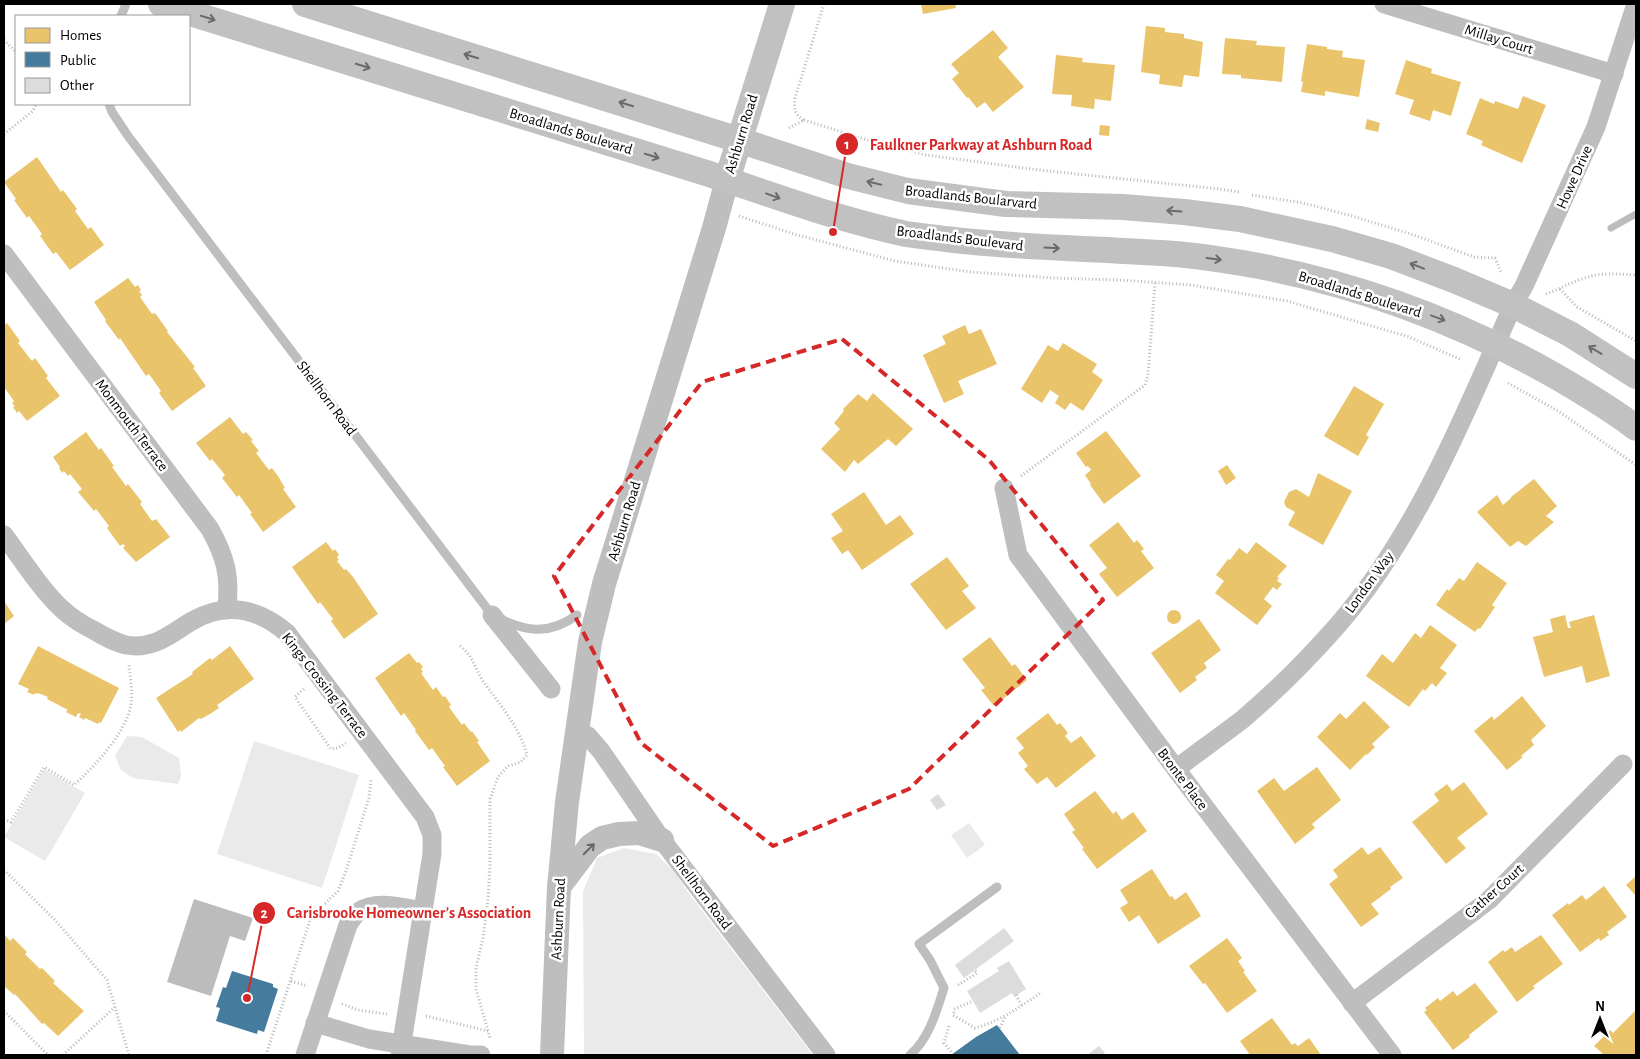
<svg xmlns="http://www.w3.org/2000/svg" width="1640" height="1059" viewBox="0 0 1640 1059" font-family="'Alegreya Sans',sans-serif">
<rect width="100%" height="100%" fill="#fff"/>
<g fill="#eaeaea">
<path d="M127 736 142 737 179 758 181 776 178 784 133 778 121 770 115 756Z"/>
<path d="M254 741 359 775 322 888 217 854Z"/>
<path d="M44 769 85 793 45 861 4 837Z"/>
<path d="M969 823 985 845 967 858 951 835Z"/>
<path d="M624 848 656 854 673 870 690 895 813 1055H584L583 891 597 858Z"/>
</g>
<path fill="#bcbcbc" d="M194 899 253 918 245 941 230 936 211 996 167 982Z"/>
<g fill="#e9c46a">
<path d="M921 4H955L956 8 923 14Z"/>
<path d="M1146 26 1165 28V32L1184 34V38L1203 42 1199 77 1184 75 1182 87 1159 84 1160 75 1141 72Z"/>
<path d="M993 30 1008 48 998 57 1024 87 993 112 985 102 977 108 968 97 967 98 952 79 959 73 951 64Z"/>
<path d="M1225 38 1257 41 1256 45 1285 47 1282 82 1241 78V75L1222 74Z"/>
<path d="M1307 44 1327 47V49L1343 51 1342 57 1365 60 1359 97 1325 91V96L1301 92 1303 82 1301 81Z"/>
<path d="M1056 55 1083 58 1082 62 1115 65 1111 101 1095 99 1094 109 1071 106 1072 95 1052 94Z"/>
<path d="M1406 60 1432 69 1431 73 1461 82 1451 116 1433 110 1430 121 1409 114 1414 100 1395 94Z"/>
<path d="M1523 96 1546 105 1522 163 1481 145 1483 141 1466 134 1480 98 1494 104 1495 101 1518 109Z"/>
<path d="M1367 119 1380 123 1378 132 1365 129Z"/>
<path d="M1100 125 1110 126 1109 136 1099 135Z"/>
<path d="M37 157 61 192 63 190 77 209 75 211 88 229 91 227 104 245 70 270 56 252 53 254 40 236 42 234 29 216 27 218 14 200 16 199 4 182Z"/>
<path d="M128 278 135 287 138 285 141 290 139 291 142 295 140 297 152 314 155 313 168 331 167 332 195 367 193 368 206 386 172 411 159 393 161 391 149 374 146 376 120 338 119 340 105 321 106 320 94 302Z"/>
<path d="M7 323 20 341 18 343 32 361 35 358 48 376 46 378 60 396 27 421 19 411 17 413 13 407 15 406 12 403 14 401 4 387V326Z"/>
<path d="M965 325 969 334 981 329 997 364 958 381 964 394 944 403 923 355 946 344 942 336Z"/>
<path d="M1063 343 1097 364 1092 372 1103 380 1083 411 1071 403H1070L1065 410 1055 403 1059 396 1050 390 1042 403 1021 389 1048 345 1058 351Z"/>
<path d="M1354 386 1384 404 1366 435 1369 437 1358 456 1324 436Z"/>
<path d="M873 393 913 429 896 446 888 439 858 464 854 460 845 472 821 449 840 429 834 423 844 411 843 409 858 394 867 401Z"/>
<path d="M230 417 243 434 246 432 253 440 251 441 259 451 256 453 269 470 272 468 278 476 285 488 283 489 296 507 263 532 250 514 252 513 239 495 237 497 222 478 225 475 212 459 210 461 196 443Z"/>
<path d="M1106 431 1141 476 1104 504 1090 485 1091 484 1085 475 1091 470 1088 466 1086 467 1076 453Z"/>
<path d="M86 432 99 450 101 448 114 466 112 467 126 486 128 484 142 502 140 504 152 521 156 519 170 537 136 562 123 548 125 546 123 544 120 546 107 528 109 526 96 509 94 511 78 492 82 489 70 474 68 476 64 471 62 473 59 468 60 467 53 457Z"/>
<path d="M1227 465 1236 478 1226 485 1218 471Z"/>
<path d="M1318 473 1352 491 1323 545 1288 525 1295 512 1286 507 1284 502 1289 492 1296 489 1309 497Z"/>
<path d="M1534 479 1557 506 1546 516 1554 522 1526 546 1518 541 1510 547 1477 512 1497 495 1503 505 1511 498V497Z"/>
<path d="M864 492 886 525 900 515 914 534 862 570 848 550 842 554 831 538 843 531 831 514Z"/>
<path d="M1118 522 1134 543 1137 540 1144 549 1141 551 1154 568 1117 597 1099 574 1107 568 1089 545Z"/>
<path d="M326 542 333 551 335 549 339 555 337 557 339 560 337 561 344 570 346 569 353 577 378 614 344 639 331 621 333 619 320 602 318 604 292 567Z"/>
<path d="M1256 542 1287 566 1277 577 1279 578 1277 581 1282 584 1277 590 1273 587 1264 599 1272 606 1257 625 1215 593 1224 581 1216 575 1228 559 1230 560 1239 548 1247 554Z"/>
<path d="M947 557 969 586 962 591 976 608 946 630 910 584Z"/>
<path d="M1477 562 1507 583 1492 605 1495 607 1480 629 1478 628 1475 632 1436 605 1447 589 1449 591 1459 578 1464 581Z"/>
<path d="M4 601 14 616 4 624Z"/>
<circle cx="1174" cy="617" r="7"/>
<path d="M1565 615 1568 628H1571L1569 622 1594 615 1610 676 1586 683 1582 666 1544 677 1533 637 1553 632 1550 619Z"/>
<path d="M1199 619 1221 650 1204 663 1207 668 1195 677 1197 680 1180 693 1151 653Z"/>
<path d="M1430 625 1457 645 1440 668 1447 673 1436 687 1432 683 1425 691 1423 689 1409 707 1366 676 1382 654 1393 663 1415 633 1421 638Z"/>
<path d="M990 637 1012 666 1015 664 1027 680 994 706 981 690 985 688 962 659Z"/>
<path d="M38 646 119 688 101 723 99 722 98 724 85 718 84 720 79 717 81 714 78 713 76 717 66 712 68 710 47 699 48 697 38 693V694L35 693 34 695 27 692 29 689 18 684Z"/>
<path d="M230 646 254 679 217 705 219 708 210 714 201 719 199 718 181 732 180 730 178 732 156 698 193 674 192 672 210 658 212 660Z"/>
<path d="M409 653 417 663 419 662 423 667 421 669 423 672 421 673 433 690 436 687 443 697 445 696 451 705 449 707 462 725 464 723 471 732 472 731 479 741 477 742 490 761 457 786 443 767 445 766 432 748 429 750 415 731 416 730 404 713 401 716 375 678Z"/>
<path d="M1522 696 1546 726 1531 740 1534 745 1521 756 1523 757 1507 770 1474 731 1492 716 1494 720Z"/>
<path d="M1364 701 1390 727 1372 744 1375 747 1367 755 1366 754 1350 770 1317 737 1340 713 1346 719Z"/>
<path d="M1048 713 1057 725 1060 723 1068 733 1065 736 1071 743 1081 736 1096 756 1056 788 1047 777 1037 784 1024 769 1028 766 1018 753 1024 748 1016 738Z"/>
<path d="M1317 767 1341 800 1312 824 1315 828 1295 844 1257 791 1274 778 1284 791Z"/>
<path d="M1464 782 1488 814 1457 838 1466 848 1446 864 1412 822 1439 801 1434 794 1447 784 1452 791Z"/>
<path d="M1095 791 1113 814 1116 811 1122 820 1133 812 1147 831 1097 869 1082 849 1084 848 1072 832 1075 830 1064 814Z"/>
<path d="M1362 847 1368 855 1380 847 1403 878 1390 887 1391 889 1371 904 1379 914 1361 927 1329 884 1338 877 1333 870Z"/>
<path d="M1152 869 1170 897 1172 896 1175 900 1186 892 1201 916 1158 944 1139 915 1129 922 1120 908 1128 903 1120 890Z"/>
<path d="M1636 876V896L1626 885Z"/>
<path d="M1604 886 1627 917 1607 932 1609 935 1600 941 1599 938 1580 952 1552 915 1568 903 1569 905 1582 895 1586 900Z"/>
<path d="M4 934 10 941 13 938 27 952 25 954 40 969 42 968 55 981 53 983 84 1011 58 1036 44 1023 42 1024 15 994 14 995 4 986Z"/>
<path d="M1541 935 1563 964 1533 986 1535 988 1517 1002 1488 962 1503 950 1505 952 1512 947 1515 952Z"/>
<path d="M1227 938 1242 958 1238 961 1245 971 1243 972 1257 991 1227 1013 1205 983 1203 984 1189 966Z"/>
<path d="M1475 983 1498 1012 1469 1035 1470 1037 1453 1050 1424 1012 1427 1010 1425 1008 1438 998 1440 1001 1453 991 1457 996Z"/>
<path d="M1636 1010V1055H1604L1594 1046 1610 1030 1613 1033Z"/>
<path d="M1272 1018 1292 1045 1295 1043 1298 1046 1309 1038 1321 1055H1250L1240 1041Z"/>
</g>
<g fill="#457b9d">
<path d="M232 971 273 984V987L278 989 264 1032 258 1030 257 1034 216 1021 220 1008 216 1007 223 987 226 988Z"/>
<path d="M997 1025 1020 1055H951L976 1037Z"/>
</g>
<g fill="none" stroke-linecap="round" stroke-linejoin="round">
<path stroke="#bcbcbc" stroke-width="7" d="M1611 228 1636 214"/>
</g>
<g fill="#dcdcdc">
<path d="M938 794 946 805 937 810 930 800Z"/>
<path d="M1004 928 1014 941 964 978 955 965Z"/>
<path d="M1009 961 1026 989 1014 997 1012 993 980 1013 967 991 999 971 997 968Z"/>
<path d="M1099 1046 1105 1053 1103 1055H1087Z"/>
</g>
<g fill="none" stroke-linecap="round" stroke-linejoin="round">
<g stroke="#b8b8b8" stroke-width="3" stroke-dasharray="1 2.5" stroke-linecap="butt">
<path d="M4 40 16 52"/>
<path d="M804 120 864 139 926 155 1039 170 1219 189 1239 192"/>
<path d="M789 128 804 120C794 114 794 109 795 98L824 4"/>
<path d="M4 134 33 111 36 104"/>
<path d="M1252 195 1303 203 1352 216 1411 234 1474 257 1495 258 1502 274"/>
<path d="M739 216 794 234 895 261 971 272 1054 278 1119 280 1191 285 1287 301 1409 337 1462 360"/>
<path d="M1560 289 1577 307 1636 341"/>
<path d="M1546 294C1558 290 1569 283 1582 279 1599 272 1618 274 1636 275"/>
<path d="M1508 383 1558 411 1636 465"/>
<path d="M1021 476 1145 385 1148 375 1155 283"/>
<path d="M460 646C474 657 474 667 483 681 500 705 519 726 527 755L521 762 508 766 498 777 490 799V866L488 899 483 938 476 968V989L490 1038"/>
<path d="M304 689 295 697 326 742 331 749 338 748 346 743"/>
<path d="M4 819 11 822 44 767 74 785C94 767 127 732 131 704 133 691 130 677 129 665"/>
<path d="M4 870 55 920 107 980 129 1055"/>
<path d="M291 981 308 986"/>
<path d="M958 985 977 973 975 970"/>
<path d="M1016 995 1022 1006"/>
<path d="M342 1004 358 1010 387 1014"/>
<path d="M954 1009 973 1001"/>
<path d="M4 1011 48 1055"/>
<path d="M954 1012 953 1015 975 1028C1001 1021 1021 1006 1042 992"/>
<path d="M426 1016 488 1031"/>
<path d="M949 1026 944 1043 953 1054"/>
<path d="M1000 1028 1005 1017"/>
<path d="M63 1055 115 1007"/>
<path d="M266 1055 311 917 338 891 346 871 369 798 371 780"/>
</g>
<g stroke="#bebebe" stroke-width="9">
<path d="M121 16 126 4"/>
<path d="M109 104 112 112 128 136 492 615C523 631 547 637 577 615"/>
<path d="M910 1055C929 1039 937 1010 944 988L930 960 919 944 997 887"/>
</g>
<g stroke="#bebebe" stroke-width="19">
<path d="M1384 4 1614 74"/>
<path d="M4 254 210 529C226 558 230 575 227 609"/>
<path d="M1004 488 1018 555 1176 769 1392 1055"/>
<path d="M4 535C21 558 42 591 63 610 73 619 83 625 95 631 105 637 114 642 126 645 154 650 170 634 192 621 226 601 259 609 287 633L425 817 432 835V854L400 1055"/>
<path d="M492 615 551 689"/>
<path d="M577 731 588 736 601 751 662 840 826 1055"/>
<path d="M1176 769C1198 752 1221 736 1243 719 1276 691 1308 659 1337 626 1418 533 1464 416 1513 305L1524 286 1596 127 1636 4"/>
<path d="M1352 1003 1489 900 1623 764"/>
<path d="M315 1023 369 1039 470 1055H481"/>
<path d="M305 1055 348 925C351 921 354 915 358 912 376 899 403 908 423 911"/>
</g>
<g stroke="#bebebe" stroke-width="24">
<path d="M559 887 590 846 602 838 619 834 639 833 662 840"/>
<path d="M552 1055 559 887 567 802 590 642 604 584 714 228 727 180"/>
</g>
<g stroke="#c1c1c1" stroke-width="26">
<path d="M161 4 703 172C770 194 836 219 906 234 918 236 932 237 945 239 1017 248 1089 248 1161 253 1194 255 1227 260 1259 266 1364 286 1464 324 1557 377 1584 393 1612 409 1636 428"/>
<path d="M305 4 739 140 848 176 908 191 1006 204 1123 207 1184 212 1240 219 1332 239 1391 256 1454 280 1513 305 1570 334 1636 376"/>
<path d="M727 180 782 4"/>
</g>
</g>
<defs><path id="oneway-shaft" d="M-6 0H5M1.5-3L5.5 0L1.5 3" fill="none" stroke-width="1.6" stroke-linecap="round" stroke-linejoin="round" transform="scale(1.25)"/></defs>
<g stroke="#6a6a6a">
<use href="#oneway-shaft" transform="translate(208 18) rotate(17)"/>
<use href="#oneway-shaft" transform="translate(471 56) rotate(-163)"/>
<use href="#oneway-shaft" transform="translate(363 66) rotate(17)"/>
<use href="#oneway-shaft" transform="translate(626 104) rotate(-163)"/>
<use href="#oneway-shaft" transform="translate(652 156) rotate(17)"/>
<use href="#oneway-shaft" transform="translate(874 183) rotate(-166)"/>
<use href="#oneway-shaft" transform="translate(773 196) rotate(20)"/>
<use href="#oneway-shaft" transform="translate(1174 211) rotate(-176)"/>
<use href="#oneway-shaft" transform="translate(1052 248) rotate(3)"/>
<use href="#oneway-shaft" transform="translate(1214 259) rotate(7)"/>
<use href="#oneway-shaft" transform="translate(1417 266) rotate(-159)"/>
<use href="#oneway-shaft" transform="translate(1438 318) rotate(20)"/>
<use href="#oneway-shaft" transform="translate(1595 350) rotate(-149)"/>
</g>
<use stroke="#686868" href="#oneway-shaft" transform="translate(589 849) rotate(-45)"/>
<path fill="none" stroke="#d62828" stroke-width="4" stroke-dasharray="10 6" stroke-linejoin="round" d="M842 339 989 460 1103 600 909 789 773 846 641 743 554 576 702 382Z"/>
<g text-anchor="middle" stroke-width="5" stroke-linejoin="round" paint-order="stroke">
<g font-size="15" fill="#000" stroke="#fff">
<text transform="translate(1499 39) rotate(17)" y="5">Millay Court</text>
<text transform="translate(571 131) rotate(17)" y="5">Broadlands Boulevard</text>
<text transform="translate(741 134) rotate(-73)" y="5">Ashburn Road</text>
<text transform="translate(1574 177) rotate(-66)" y="5">Howe Drive</text>
<text transform="translate(971 197) rotate(6)" y="5">Broadlands Boularvard</text>
<text transform="translate(960 238) rotate(7)" y="5">Broadlands Boulevard</text>
<text transform="translate(1360 294) rotate(17)" y="5">Broadlands Boulevard</text>
<text transform="translate(327 398) rotate(53)" y="5">Shellhorn Road</text>
<text transform="translate(132 425) rotate(53)" y="5">Monmouth Terrace</text>
<text transform="translate(624 521) rotate(-73)" y="5">Ashburn Road</text>
<text transform="translate(1369 582) rotate(-54)" y="5">London Way</text>
<text transform="translate(325 685) rotate(52)" y="5">Kings Crossing Terrace</text>
<text transform="translate(1183 779) rotate(53)" y="5">Bronte Place</text>
<text transform="translate(1494 891) rotate(-42)" y="5">Cather Court</text>
<text transform="translate(702 892) rotate(53)" y="5">Shellhorn Road</text>
<text transform="translate(558 919) rotate(-87)" y="5">Ashburn Road</text>
</g>
</g>
<path fill="none" stroke="#d62828" stroke-width="2" d="M833 232L847 144M247 998L264 913"/>
<g fill="#d62828" stroke="#fff" stroke-width="2">
<circle cx="833" cy="232" r="5"/>
<circle cx="247" cy="998" r="5"/>
<circle cx="847" cy="144" r="12"/>
<circle cx="264" cy="913" r="12"/>
</g>
<g font-size="15" text-anchor="middle" font-weight="bold" fill="#fff">
<text x="847" y="149">1</text>
<text x="264" y="918">2</text>
</g>
<g font-size="16" text-anchor="middle" font-weight="bold" fill="#d62828" stroke="#fff" stroke-width="5" stroke-linejoin="round" paint-order="stroke">
<text x="981" y="150">Faulkner Parkway at Ashburn Road</text>
<text x="409" y="918">Carisbrooke Homeowner’s Association</text>
</g>
<rect width="1640" height="1059" fill="none" stroke="#000000" stroke-width="10"/>
<rect x="15" y="15" width="175" height="90" fill="#ffffff" stroke="#999999"/>
<rect x="25" y="28" width="25" height="15" fill="#e9c46a" stroke="#999999"/>
<text x="60" y="40" font-size="15" fill="#000000">Homes</text>
<rect x="25" y="52" width="25" height="15" fill="#457b9d" stroke="#999999"/>
<text x="60" y="65" font-size="15" fill="#000000">Public</text>
<rect x="25" y="78" width="25" height="15" fill="#dcdcdc" stroke="#999999"/>
<text x="60" y="90" font-size="15" fill="#000000">Other</text>
<g transform="translate(1600 1019)" stroke="#ffffff" stroke-width="4" paint-order="stroke">
<path d="M0-4L9 19L0 12L-9 19Z" fill="#000000"/>
<text y="-8" font-size="14" font-weight="bold" text-anchor="middle" fill="#000000">N</text>
</g>
</svg>
